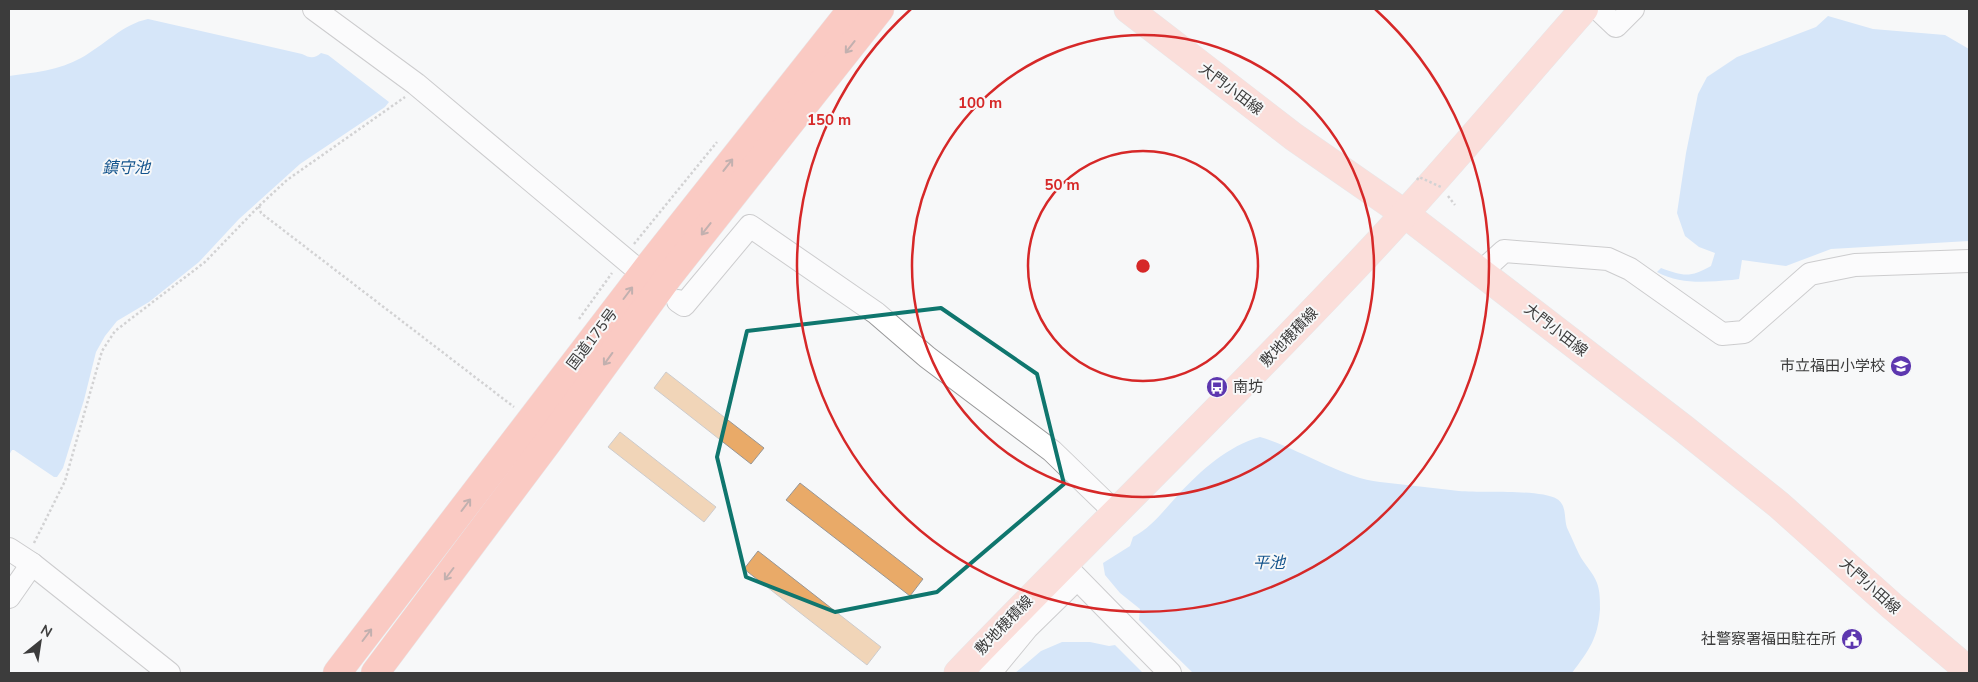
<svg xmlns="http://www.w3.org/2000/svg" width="1978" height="682" viewBox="0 0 1978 682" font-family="'Nunito Sans','Noto Sans JP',sans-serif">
<rect width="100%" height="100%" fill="#f7f8f9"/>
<g fill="#add1f8">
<path d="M1828 16 1873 29 1945 35 1969 49V241L1831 249 1786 266 1742 260 1739 279 1732 280C1706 282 1681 285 1657 272L1661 268C1683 276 1690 278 1711 266L1715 253 1699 247 1685 236 1677 213 1686 153 1698 94 1707 77 1737 57 1816 27Z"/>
<path d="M148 19 302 54C310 58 314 59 321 53L328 55 389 102 385 107 300 164 239 219 199 262 149 302 117 321 105 336 96 352 84 400 63 468 57 477H54L14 450H12L9 455V76C32 73 60 70 81 58 103 46 123 24 148 19Z"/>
<path d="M1260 437C1298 448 1342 478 1380 482 1407 485 1433 488 1459 491 1482 493 1540 489 1557 499 1568 506 1563 520 1568 530 1572 538 1575 546 1579 554 1584 564 1593 572 1597 583 1600 591 1600 600 1600 609 1598 639 1589 650 1572 673H1193L1139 620 1140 609 1120 593 1105 575 1103 563 1130 546 1133 537C1151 528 1164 510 1178 495 1201 470 1228 446 1260 437Z"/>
<path d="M1062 642H1090L1109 646 1115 645 1143 673H1015L1041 651Z"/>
</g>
<g fill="#e9aa68" stroke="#979696">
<path d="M666 372 764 448 751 464 654 388Z"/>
<path d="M620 432 716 507 704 522 608 447Z"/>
<path d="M800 483 923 579 910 596 786 500Z"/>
<path d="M758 551 881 647 867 665 744 569Z"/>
</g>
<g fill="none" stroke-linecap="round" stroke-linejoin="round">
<g stroke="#989899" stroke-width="24">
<g id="minor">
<path d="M314 9 416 84 632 265"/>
<path d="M1598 9 1616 26 1633 9"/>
<path d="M1481 272 1504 251 1608 259 1630 269 1722 334 1744 332 1810 274 1855 265 1969 261"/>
<path d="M678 301 684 305 750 226 876 313 927 357 1052 451 1115 512"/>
<path d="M9 549 32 564 169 673"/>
<path d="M1063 564 1170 673"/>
<path d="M9 597 32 564"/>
<path d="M990 673 1027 628 1077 579"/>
</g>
</g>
<g stroke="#d4d4d4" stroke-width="29">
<g id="major">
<path d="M1128 9 1294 137 1405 214 1683 428 1779 505 1892 606 1969 671"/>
<path d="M958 673C1084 542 1215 415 1340 283 1425 195 1503 101 1584 9"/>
</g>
</g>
<g stroke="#d4d4d4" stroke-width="29">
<g id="highway">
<path d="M337 673 651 263 852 9"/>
<path d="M375 673 548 442 669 276 880 9"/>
</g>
</g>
<g stroke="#a4a5a5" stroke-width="2.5" stroke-dasharray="2.5 2.5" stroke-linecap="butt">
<path d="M1448 196 1455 205"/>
<path d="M259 206 261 213 514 407"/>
<path d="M634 244 717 142"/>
<path d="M579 319 612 273"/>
<path d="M34 543 65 481 102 351 115 331 205 262 259 206 287 180 405 97"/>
</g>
<use href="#minor" stroke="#fff" stroke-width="22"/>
<use href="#major" stroke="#febeb4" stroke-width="28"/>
<use href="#highway" stroke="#fd9282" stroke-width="28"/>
<path stroke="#a4a5a5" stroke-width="2.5" stroke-dasharray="2.5 2.5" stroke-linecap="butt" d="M1417 180 1419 177 1441 187"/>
</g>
<defs><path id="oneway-shaft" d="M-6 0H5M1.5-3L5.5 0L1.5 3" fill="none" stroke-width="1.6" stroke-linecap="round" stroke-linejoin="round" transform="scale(1.25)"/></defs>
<g stroke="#805a54">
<use href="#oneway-shaft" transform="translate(850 47) rotate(128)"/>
<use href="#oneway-shaft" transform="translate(728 165) rotate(-52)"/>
<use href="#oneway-shaft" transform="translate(706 229) rotate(128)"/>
<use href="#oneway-shaft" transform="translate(628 293) rotate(-53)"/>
<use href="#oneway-shaft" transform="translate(608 359) rotate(126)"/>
<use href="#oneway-shaft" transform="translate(466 505) rotate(-53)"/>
<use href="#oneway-shaft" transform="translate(449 574) rotate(127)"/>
<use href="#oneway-shaft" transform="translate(367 635) rotate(-53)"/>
</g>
<path d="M0 0H1978V682H0ZM941 308 1037 374 1064 484 937 592 835 612 746 577 717 457 747 331Z" fill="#f7f8f9" fill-opacity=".55" fill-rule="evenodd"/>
<path fill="none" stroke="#0f766e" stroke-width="4" stroke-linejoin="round" d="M941 308 1037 374 1064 484 937 592 835 612 746 577 717 457 747 331Z"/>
<g fill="none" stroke="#d62828" stroke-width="2.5">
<circle cx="1143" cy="266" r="115"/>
<circle cx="1143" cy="266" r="231"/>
<path d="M1375 9A346 346 0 1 1 911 9"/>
</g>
<defs>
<g id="school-disc" transform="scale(1.125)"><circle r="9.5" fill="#5d37af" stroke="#f7f8f9"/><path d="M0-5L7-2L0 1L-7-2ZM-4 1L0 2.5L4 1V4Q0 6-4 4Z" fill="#fff"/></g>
<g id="bus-disc" transform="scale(1.125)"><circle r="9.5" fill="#5d37af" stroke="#f7f8f9"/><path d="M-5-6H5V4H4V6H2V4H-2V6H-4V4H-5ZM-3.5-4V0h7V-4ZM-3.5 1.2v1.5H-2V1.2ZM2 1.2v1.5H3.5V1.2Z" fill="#fff"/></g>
<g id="civic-disc" transform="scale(1.125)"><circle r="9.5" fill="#5d37af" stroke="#f7f8f9"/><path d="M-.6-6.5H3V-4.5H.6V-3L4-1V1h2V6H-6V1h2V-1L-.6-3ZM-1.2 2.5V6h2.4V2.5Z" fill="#fff"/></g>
</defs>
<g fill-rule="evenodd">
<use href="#school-disc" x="1901" y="366"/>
<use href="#bus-disc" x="1217" y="387"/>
<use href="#civic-disc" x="1852" y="639"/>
</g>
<g text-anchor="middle" stroke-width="4" stroke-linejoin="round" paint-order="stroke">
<g font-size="15" fill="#3c3c3c" stroke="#f7f8f9">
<text transform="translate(1231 89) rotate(37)" y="5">大門小田線</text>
<text transform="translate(1556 330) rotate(38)" y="5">大門小田線</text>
<text transform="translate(1289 337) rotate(-46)" y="5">敷地穂積線</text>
<text transform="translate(592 339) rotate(-53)" y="5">国道175号</text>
<text transform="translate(1870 586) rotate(42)" y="5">大門小田線</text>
<text transform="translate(1004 625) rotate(-46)" y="5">敷地穂積線</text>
</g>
<g font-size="15" fill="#3c3c3c" stroke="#f7f8f9" text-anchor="end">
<text x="1885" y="371">市立福田小学校</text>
<text x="1233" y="392" text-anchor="start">南坊</text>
<text x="1836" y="644">社警察署福田駐在所</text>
</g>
<g font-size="16" font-style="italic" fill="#14548d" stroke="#f7f8f9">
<text x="126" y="173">鎮守池</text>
<text x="1269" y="568">平池</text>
</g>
</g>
<circle cx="1143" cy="266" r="8" fill="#d62828" stroke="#f7f8f9" stroke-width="2.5"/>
<g font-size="15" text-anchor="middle" font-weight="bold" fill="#d62828" stroke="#f7f8f9" stroke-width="4" stroke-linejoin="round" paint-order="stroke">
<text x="980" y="108">100 m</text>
<text x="829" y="125">150 m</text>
<text x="1062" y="190">50 m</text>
</g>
<rect width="1978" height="682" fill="none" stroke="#3c3c3c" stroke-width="20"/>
<g transform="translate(40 642) rotate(30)" stroke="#f7f8f9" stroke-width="4" paint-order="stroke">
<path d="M0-4L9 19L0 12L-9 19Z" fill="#3c3c3c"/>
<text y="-8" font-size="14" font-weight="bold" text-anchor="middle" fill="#3c3c3c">N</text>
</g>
</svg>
